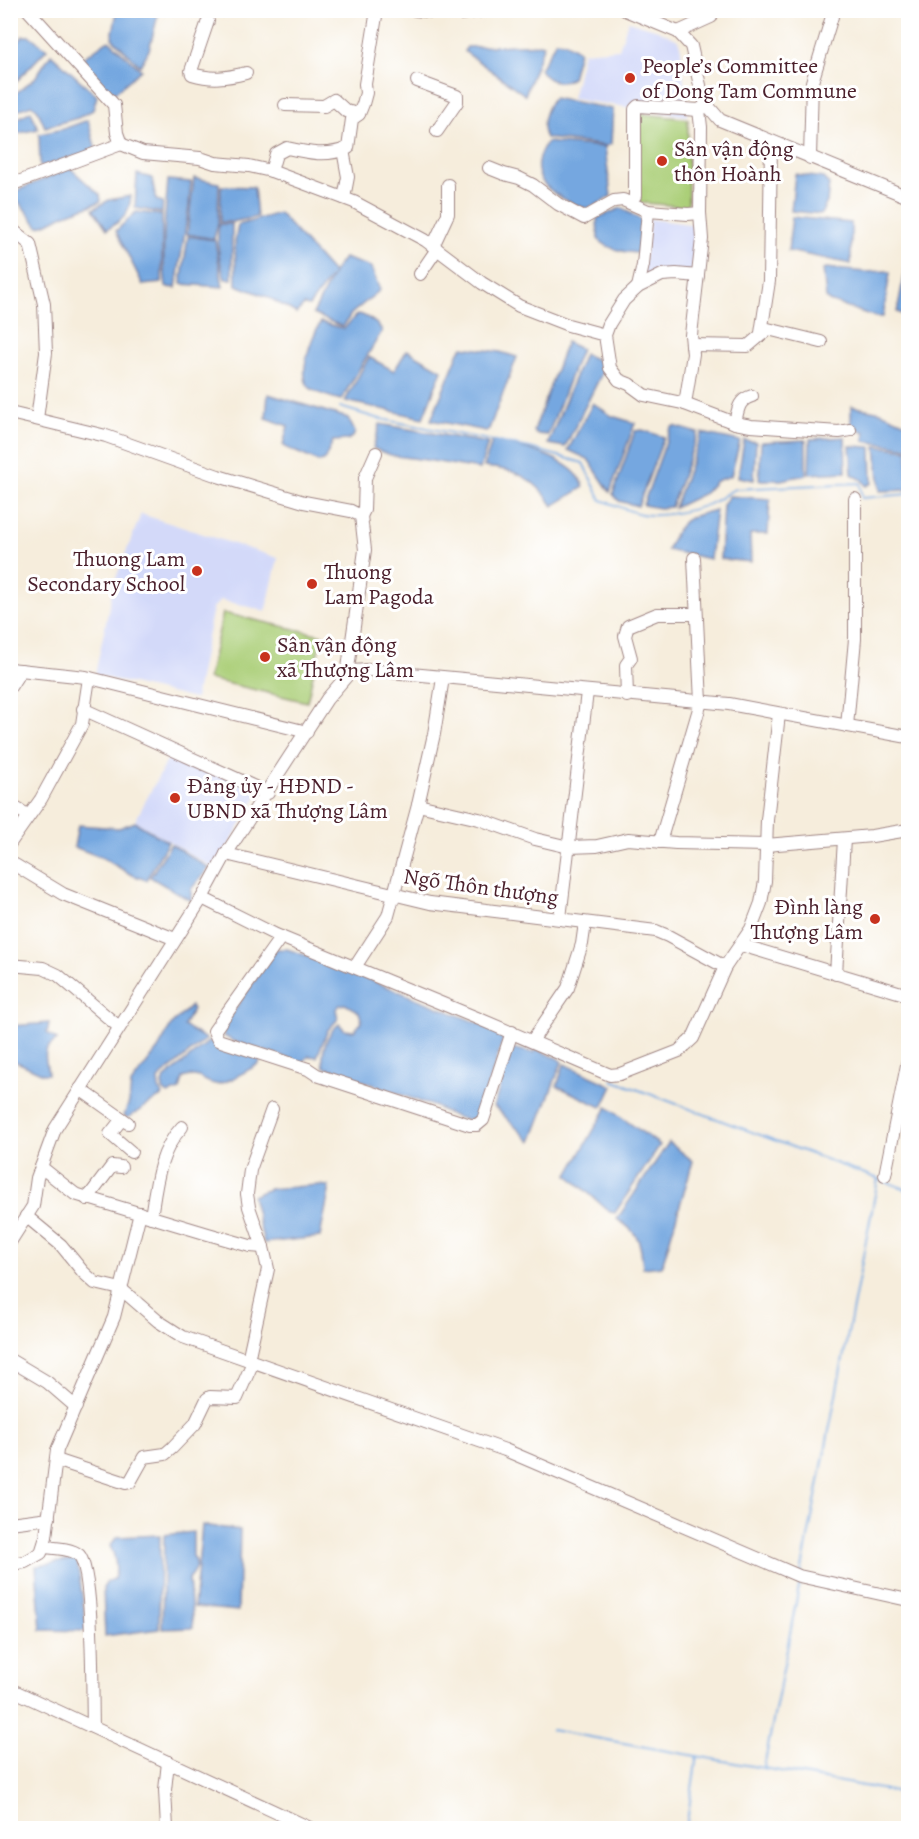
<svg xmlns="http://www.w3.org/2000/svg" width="919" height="1839" viewBox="0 0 919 1839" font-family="Alegreya,serif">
<rect width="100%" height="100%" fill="#fff"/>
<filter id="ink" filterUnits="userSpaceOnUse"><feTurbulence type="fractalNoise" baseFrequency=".0167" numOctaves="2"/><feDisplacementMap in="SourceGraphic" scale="12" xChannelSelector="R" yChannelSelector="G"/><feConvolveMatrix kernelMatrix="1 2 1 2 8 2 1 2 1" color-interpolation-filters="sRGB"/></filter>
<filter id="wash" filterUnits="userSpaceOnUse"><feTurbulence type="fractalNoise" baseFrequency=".008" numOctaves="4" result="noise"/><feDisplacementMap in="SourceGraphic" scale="24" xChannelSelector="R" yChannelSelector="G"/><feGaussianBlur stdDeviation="1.35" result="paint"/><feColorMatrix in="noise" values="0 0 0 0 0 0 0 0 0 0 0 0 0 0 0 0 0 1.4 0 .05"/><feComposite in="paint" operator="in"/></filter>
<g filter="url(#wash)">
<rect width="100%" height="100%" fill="#f6eddc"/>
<g fill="#d3d9f9">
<path d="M628 21 658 30 678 40 681 49 687 116 572 99 583 52 619 49Z"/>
<path d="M650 219 696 225 692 272 642 282Z"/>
<path d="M141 514 278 558 266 611 221 600 213 608 195 699 95 675 114 583Z"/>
<path d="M171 753 259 792 215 869 135 821Z"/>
</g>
<g fill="#abcf78" stroke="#7a7752" stroke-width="1.5">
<path d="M635 113 688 119V207L634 202Z"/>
<path d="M223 613 322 635 307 702 208 679Z"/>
</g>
<g fill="#74a7e0" stroke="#5f6386" stroke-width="1.5">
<path d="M117 11H159L149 50 140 66 112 38Z"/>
<path d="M23 36H30L47 49 11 87V51Z"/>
<path d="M107 41H110L141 70 111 96 79 61Z"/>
<path d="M556 41 565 42 579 51 572 78C560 85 547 82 540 69Z"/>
<path d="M544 44 525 95 464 51 467 47Z"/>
<path d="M51 54 97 96 93 110 78 118 45 127 37 109 31 105 11 113V97L35 78Z"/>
<path d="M553 98 613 109 611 144 607 146 546 138C539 126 545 109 553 98Z"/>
<path d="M31 111 38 129 11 135V122Z"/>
<path d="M88 120 96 150 40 167 39 134 63 129Z"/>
<path d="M547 142 605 147 611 196C604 200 594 208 586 208 578 208 570 202 564 199 538 185 529 168 547 142Z"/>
<path d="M70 168 100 195 101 201C86 209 70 210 56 219 49 222 45 226 38 226L15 197 16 191Z"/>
<path d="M137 174 152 178 156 200 163 202 162 213 135 208Z"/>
<path d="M795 174 823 178 829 184 827 202 821 214 791 211Z"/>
<path d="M194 178 219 183 218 223 214 239 187 234Z"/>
<path d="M168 180 191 182 189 206 176 288 166 287C161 252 165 215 168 180Z"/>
<path d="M221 186 254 187 257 217 232 222H220Z"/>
<path d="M131 196C129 215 123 220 107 229L93 209 109 200Z"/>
<path d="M621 208 645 222 642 253C627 253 609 250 598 239L597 218Z"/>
<path d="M136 212 162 215V283L143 285 116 231Z"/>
<path d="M279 213 333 273 344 258 371 267 380 290 351 314 343 327 313 314 333 274 309 306 304 305 296 313 268 297 236 285 235 241 238 225Z"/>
<path d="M792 217 851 223V264L788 251Z"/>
<path d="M232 224V279H225C219 261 216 243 219 224Z"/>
<path d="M188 236 215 240 223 287 181 284Z"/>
<path d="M908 259V317L897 312 907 260Z"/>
<path d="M826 268 865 272 887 271 890 273 883 317H876L829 301 826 298 823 269Z"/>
<path d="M359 314C367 316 379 324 382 331L341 400C331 397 319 395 310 388 296 375 313 335 321 322L344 329 355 316Z"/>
<path d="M566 342 581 349 548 435 536 434 534 431Z"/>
<path d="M463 347 500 352 517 357 489 429 486 431 431 420 459 352Z"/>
<path d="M407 350 442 370 423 418 345 401 369 357 394 371Z"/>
<path d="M584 354 598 360 604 369 565 447 548 444Z"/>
<path d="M268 394 348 418 355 432 353 437 347 440 333 441 324 461 319 462 287 448 283 445 288 426 266 418Z"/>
<path d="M593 403 612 416 635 423 610 492 588 459 568 450Z"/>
<path d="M851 406 881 412 908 424V448L864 441 865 432 851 426Z"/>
<path d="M380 424 488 443 480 469C459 466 439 462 419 459 398 456 394 458 373 448Z"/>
<path d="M674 426 698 433 671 507 659 508 643 505 671 428Z"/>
<path d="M642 430 664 437 638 506 619 501 613 494 635 431Z"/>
<path d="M702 433 740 441 731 476 716 481 705 493 674 508Z"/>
<path d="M845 437 846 472 809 474 810 439Z"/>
<path d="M744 440 756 442 754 480 738 477Z"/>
<path d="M806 440V475L781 480H759L761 442Z"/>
<path d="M492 441C520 446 575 458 584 487L553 506C536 479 516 469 484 467Z"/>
<path d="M850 446 871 447 872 483 866 486 862 480 852 474Z"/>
<path d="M876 446 908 450V490L880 491Z"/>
<path d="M729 496 770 499 768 534H750L751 562 720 559 723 505Z"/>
<path d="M716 510 710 559 667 550C682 519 682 518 716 510Z"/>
<path d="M135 822 168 842 146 880 130 874 103 858 74 847 78 825 119 828Z"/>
<path d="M171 844 209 868 191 889V901L150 877Z"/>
<path d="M276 949H287L323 961 505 1034 478 1118C465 1123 448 1114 436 1107L324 1067C320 1053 327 1032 339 1024L345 1030 354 1031 362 1022 359 1012 345 1004 340 1005 336 1009 338 1019 328 1030 317 1057 309 1056 302 1063 233 1041 224 1036 223 1027Z"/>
<path d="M191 1006 193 1009 184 1026 206 1039 158 1079 159 1088 163 1095 128 1118 124 1116 129 1102 131 1084 158 1049 172 1024Z"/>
<path d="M49 1023 47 1033 57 1040C39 1051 47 1059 48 1074H43L17 1062H11V1026Z"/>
<path d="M209 1041 257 1058 260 1060 259 1064C249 1069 226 1085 215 1084 201 1082 202 1072 183 1078L180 1090 168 1094 163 1090 162 1083 164 1079Z"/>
<path d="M511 1048 534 1053 537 1050 557 1058 562 1062 531 1142 494 1106Z"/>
<path d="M564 1064 613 1086 604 1105 601 1107 557 1086Z"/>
<path d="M607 1107 660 1145 615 1213 610 1212 568 1175Z"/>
<path d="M669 1142 693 1161 662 1266 643 1268C641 1243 640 1233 617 1219Z"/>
<path d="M317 1185 328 1186 329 1192 320 1237 264 1243 252 1196 269 1189Z"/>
<path d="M202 1525 240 1530 238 1611 194 1607Z"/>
<path d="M193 1532V1556L196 1561V1567L189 1579 193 1628 162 1629 164 1535Z"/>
<path d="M160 1535 159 1629 105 1636 103 1588 107 1582 114 1579C118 1569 115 1555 110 1546L117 1537Z"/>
<path d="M77 1559 87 1631 41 1630 36 1566Z"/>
</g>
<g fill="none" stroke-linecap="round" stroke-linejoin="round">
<g stroke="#74a7e0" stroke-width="2">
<path d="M340 407 376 418 530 448 583 463 601 500C614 504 628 511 641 514 660 518 699 510 715 501 723 497 727 492 736 489L860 483 862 498 908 494"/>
<path d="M514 1041 534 1049"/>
<path d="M612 1080 908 1190"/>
<path d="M801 1574 878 1179"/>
<path d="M551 1730 908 1794"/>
<path d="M764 1767 800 1582"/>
<path d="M686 1828 697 1756"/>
</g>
</g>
</g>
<g filter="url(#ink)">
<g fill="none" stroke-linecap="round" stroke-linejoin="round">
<g stroke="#a08684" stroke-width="14">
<g id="minor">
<path d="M28 10 114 105 117 133 121 144 143 153 200 158 215 163 249 166 271 171 354 202 425 240 482 283 519 306 568 325 605 335"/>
<path d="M415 10 459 14 488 10"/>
<path d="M625 10 678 32 691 46 702 94 708 106 720 120 908 197"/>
<path d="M208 21 191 71 192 74C212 80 226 78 246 73"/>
<path d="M678 32 711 17 713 10"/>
<path d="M417 81 457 96V102L437 131"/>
<path d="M285 105 324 106 334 100 346 111 359 114"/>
<path d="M343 150 348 177 344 198"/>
<path d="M810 158 812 82 834 10"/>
<path d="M489 168 504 174 519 178 533 185 558 204 584 218 614 201 623 200 648 211 688 214 700 213 701 127 699 110"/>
<path d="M271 171 276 154 287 148C309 153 327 157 348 148L352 119 359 114 363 104 366 93 365 84 377 10"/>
<path d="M10 185 121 144"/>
<path d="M635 196V109L638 106 699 110 704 107"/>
<path d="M10 228 30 244 44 304 46 353 37 419"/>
<path d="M433 246 448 214V185"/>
<path d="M420 274 437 249"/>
<path d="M698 276 676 274 662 275 638 287 624 300 609 324 605 335 610 368 619 380 629 384 644 395 682 403 735 423 751 426 839 432 850 430"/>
<path d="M638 287 643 265 648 211"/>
<path d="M761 333 769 281 771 142"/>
<path d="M692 345 748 346 768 329 821 342"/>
<path d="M685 404 693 354 691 335 702 239 700 213"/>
<path d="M10 413 106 436 218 476 304 502 351 511 361 516 365 550 347 675"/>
<path d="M735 423C738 410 738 400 752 396"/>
<path d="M361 516 364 510 365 478 376 453"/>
<path d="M10 669 86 677 307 732"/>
<path d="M10 687 21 670"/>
<path d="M627 696 626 665 631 658 625 636 628 626 657 614H696"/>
<path d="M83 709 268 793"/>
<path d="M847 726 855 639V499"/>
<path d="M10 805 28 815"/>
<path d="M418 805 479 819 535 839 569 847 597 846 628 839 676 843 766 845 872 836 908 830"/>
<path d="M660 842 701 702 694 558"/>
<path d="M10 843 41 799 82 724 89 678"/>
<path d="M226 854 430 903 656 931 668 936 725 967"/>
<path d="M10 862 63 894 175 939"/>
<path d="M202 898 276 935 477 1018 610 1075 620 1074 679 1051 693 1038 725 967 751 929 761 903 765 881 767 820 779 714"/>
<path d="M560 918 587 692"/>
<path d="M281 937 214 1031 218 1040 308 1069 317 1075 470 1125H477L483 1120 512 1032"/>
<path d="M741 945 908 995"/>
<path d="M10 965 43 968 58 975 119 1027"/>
<path d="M355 967 388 916 418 805 434 734 443 678"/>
<path d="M836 974 844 839"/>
<path d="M532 1041 568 988 582 944 585 923"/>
<path d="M80 1089 128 1123"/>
<path d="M122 1119 110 1134 131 1152"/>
<path d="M41 1167 75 1194 208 1234 250 1246 263 1247"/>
<path d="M885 1175 908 1060"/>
<path d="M87 1199 112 1166 121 1167"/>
<path d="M26 1216 61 1245 83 1272 95 1283 121 1289 158 1321 183 1337 505 1450 799 1576 908 1600"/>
<path d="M151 1217C156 1185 159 1151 182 1127"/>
<path d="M10 1242 33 1206 37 1178 55 1129 202 898 226 854 327 699 351 671 369 670 729 704 908 737"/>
<path d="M10 1360 47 1382 76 1407"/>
<path d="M248 1360 268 1269 263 1247 249 1207 247 1194 250 1170 272 1109"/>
<path d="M56 1460 126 1483 130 1482 144 1457 165 1454 172 1448 195 1424 207 1399 210 1397 237 1398 253 1362"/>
<path d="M10 1523 49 1518"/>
<path d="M44 1547C54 1548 71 1548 79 1555 94 1570 92 1700 93 1727"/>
<path d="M10 1564 25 1562 41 1553 46 1537 57 1450 114 1317 140 1213"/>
<path d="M10 1689 310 1828"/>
<path d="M167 1828 165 1790 168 1762"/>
</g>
</g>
<use href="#minor" stroke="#fff" stroke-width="12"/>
</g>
</g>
<g fill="#c8321e" stroke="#fff" stroke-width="2">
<circle cx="630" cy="78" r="6"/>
<circle cx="662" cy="161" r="6"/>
<circle cx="197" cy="571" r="6"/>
<circle cx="312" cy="584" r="6"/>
<circle cx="265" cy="657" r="6"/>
<circle cx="175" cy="798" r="6"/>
<circle cx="875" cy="919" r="6"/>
</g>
<g text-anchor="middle" stroke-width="6" stroke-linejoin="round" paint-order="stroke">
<g font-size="22" fill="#4a1f2b" stroke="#fff" text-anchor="start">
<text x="642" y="73">People’s Committee<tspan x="642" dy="25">of Dong Tam Commune</tspan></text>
<text x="674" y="156">Sân vận động<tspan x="674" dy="25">thôn Hoành</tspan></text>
<text x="185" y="566" text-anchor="end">Thuong Lam<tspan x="185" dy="25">Secondary School</tspan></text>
<text x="324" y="579">Thuong<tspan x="324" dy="25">Lam Pagoda</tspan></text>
<text x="277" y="652">Sân vận động<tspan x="277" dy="25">xã Thượng Lâm</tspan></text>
<text x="187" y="793">Đảng ủy - HĐND -<tspan x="187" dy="25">UBND xã Thượng Lâm</tspan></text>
<text x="863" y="914" text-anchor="end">Đình làng<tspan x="863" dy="25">Thượng Lâm</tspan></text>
</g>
<g font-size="22" fill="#4a1f2b" stroke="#fff">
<text transform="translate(481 886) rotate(8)" y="8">Ngõ Thôn thượng</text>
</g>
</g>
<rect width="919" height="1839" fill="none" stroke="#fff" stroke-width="36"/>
</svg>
